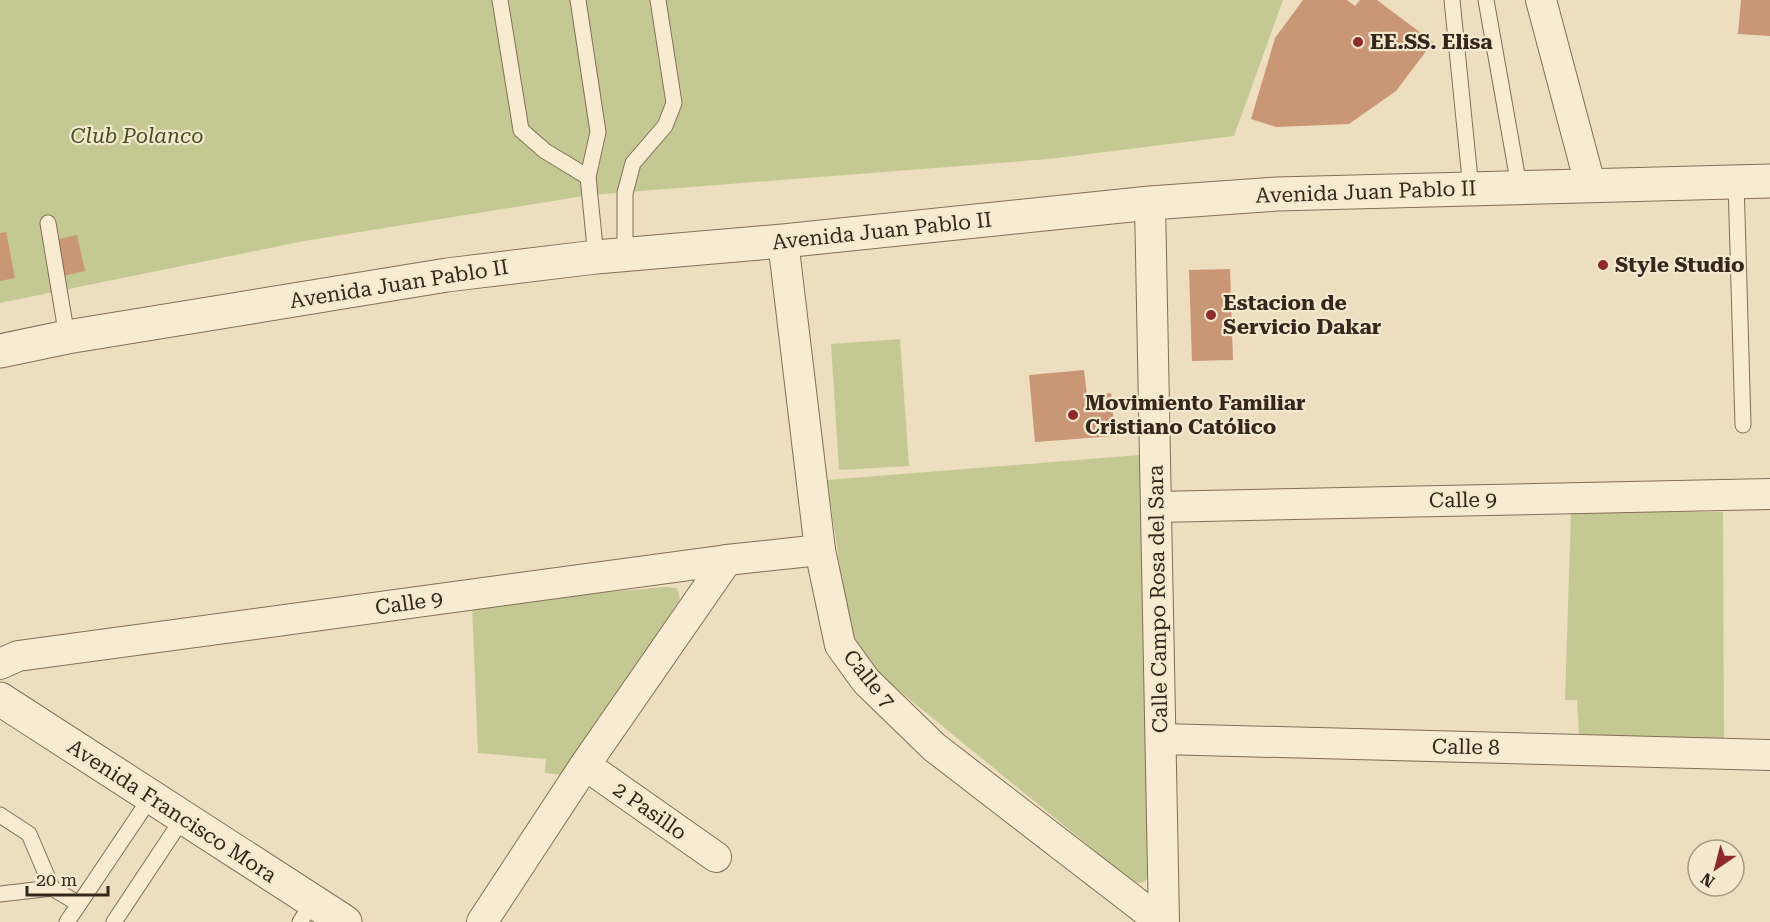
<svg xmlns="http://www.w3.org/2000/svg" width="1770" height="922" viewBox="0 0 1770 922" font-family="'Roboto Serif',serif">
<rect width="100%" height="100%" fill="#ecdebf"/>
<g fill="#c4c993">
<path d="M0 0H1283L1234 136 1049 159 590 195 304 241 0 303Z"/>
<path d="M900 339 909 466 839 470 831 344Z"/>
<path d="M1140 455 1153 874 1142 883 1133 882 880 675 858 645 849 628 827 480Z"/>
<path d="M1571 512H1723L1724 740 1579 735 1577 700H1565Z"/>
<path d="M666 587 677 588 680 599 564 775 545 773 546 759 478 753 472 604Z"/>
</g>
<g fill="#c99776">
<path d="M1303 0H1347L1355 6 1360 0H1377L1433 42 1396 91 1349 124 1276 127 1251 119 1275 38Z"/>
<path d="M1741 0H1770V36L1738 34Z"/>
<path d="M6 232 15 278 0 281V233Z"/>
<path d="M77 235 85 271 63 276 55 240Z"/>
<path d="M1230 269 1233 360 1192 361 1189 270Z"/>
<path d="M1084 370 1087 395 1111 393 1115 436 1035 442 1029 375Z"/>
</g>
<g fill="none" stroke-linecap="round" stroke-linejoin="round">
<g stroke="#846e58" stroke-width="17">
<g id="service">
<path d="M500 0 521 130 545 151 588 177"/>
<path d="M578 0 598 132 588 177 596 257"/>
<path d="M1452 0 1471 189"/>
<path d="M1486 0 1519 186"/>
<path d="M1736 181 1743 425"/>
<path d="M48 223 67 337"/>
<path d="M625 255V193L633 163 665 126 674 103 658 0"/>
<path d="M0 815 29 834 52 888 79 904"/>
<path d="M0 894 52 888"/>
<path d="M67 922 151 797"/>
<path d="M114 922 183 818"/>
<path d="M300 922 313 902"/>
</g>
</g>
<g stroke="#846e58" stroke-width="32">
<g id="minor">
<path d="M1541 0 1590 184"/>
<path d="M1150 203 1164 922"/>
<path d="M783 241 820 550 840 645 866 681 934 747 1161 922"/>
<path d="M1156 507 1770 494"/>
<path d="M0 664 18 656 727 560 820 550"/>
<path d="M1161 739 1770 755"/>
<path d="M585 765 716 857"/>
<path d="M482 922 585 765 727 560"/>
</g>
</g>
<g stroke="#846e58" stroke-width="35">
<g id="tertiary">
<path d="M0 351 67 337 447 275 596 257 783 241 1150 203 1277 194 1770 181"/>
<path d="M0 699 345 922"/>
</g>
</g>
<use href="#service" stroke="#f7ebd1" stroke-width="15"/>
<use href="#minor" stroke="#f7ebd1" stroke-width="30"/>
<use href="#tertiary" stroke="#f7ebd1" stroke-width="33"/>
</g>
<g fill="#912a2d" stroke="#f4e8ce" stroke-width="2">
<circle cx="1358" cy="42" r="6"/>
<circle cx="1603" cy="265" r="6"/>
<circle cx="1211" cy="315" r="6"/>
<circle cx="1073" cy="415" r="6"/>
</g>
<g text-anchor="middle" stroke-width="4.5" stroke-linejoin="round" paint-order="stroke">
<g font-size="21" font-weight="bold" fill="#34271c" stroke="#f4e8ce" text-anchor="start">
<text x="1370" y="49">EE.SS. Elisa</text>
<text x="1615" y="272">Style Studio</text>
<text x="1223" y="310">Estacion de<tspan x="1223" dy="24">Servicio Dakar</tspan></text>
<text x="1085" y="410">Movimiento Familiar<tspan x="1085" dy="24">Cristiano Católico</tspan></text>
</g>
<g font-size="21" font-style="italic" fill="#454f23" stroke="#f4e8ce">
<text x="137" y="143">Club Polanco</text>
</g>
<g font-size="21" fill="#34271c" stroke="#f4e8ce">
<text transform="translate(1366 192) rotate(-2)" y="7">Avenida Juan Pablo II</text>
<text transform="translate(882 231) rotate(-6)" y="7">Avenida Juan Pablo II</text>
<text transform="translate(399 284) rotate(-9)" y="7">Avenida Juan Pablo II</text>
<text transform="translate(1463 500) rotate(-1)" y="7">Calle 9</text>
<text transform="translate(1158 599) rotate(-91)" y="7">Calle Campo Rosa del Sara</text>
<text transform="translate(409 603) rotate(-8)" y="7">Calle 9</text>
<text transform="translate(869 679) rotate(51)" y="7">Calle 7</text>
<text transform="translate(1466 747) rotate(1)" y="7">Calle 8</text>
<text transform="translate(172 811) rotate(33)" y="7">Avenida Francisco Mora</text>
<text transform="translate(650 811) rotate(35)" y="7">2 Pasillo</text>
</g>
</g>
<g transform="translate(1716 868) rotate(215)"><circle r="28" fill="#f4e8ce" stroke="#a79b87" stroke-width="1.5"/>
<path d="M0-4.5L10 22L0 15L-10 22Z" fill="#912a2d"/>
<text y="-9" font-size="16" font-weight="bold" text-anchor="middle" fill="#34271c">N</text>
</g>
<path d="M27 886v9h81v-9" fill="none" stroke="#34271c" stroke-width="3"/>
<text x="36" y="886" font-size="18" fill="#34271c" stroke="#f4e8ce" stroke-width="4.5" paint-order="stroke">20 m</text>
</svg>
